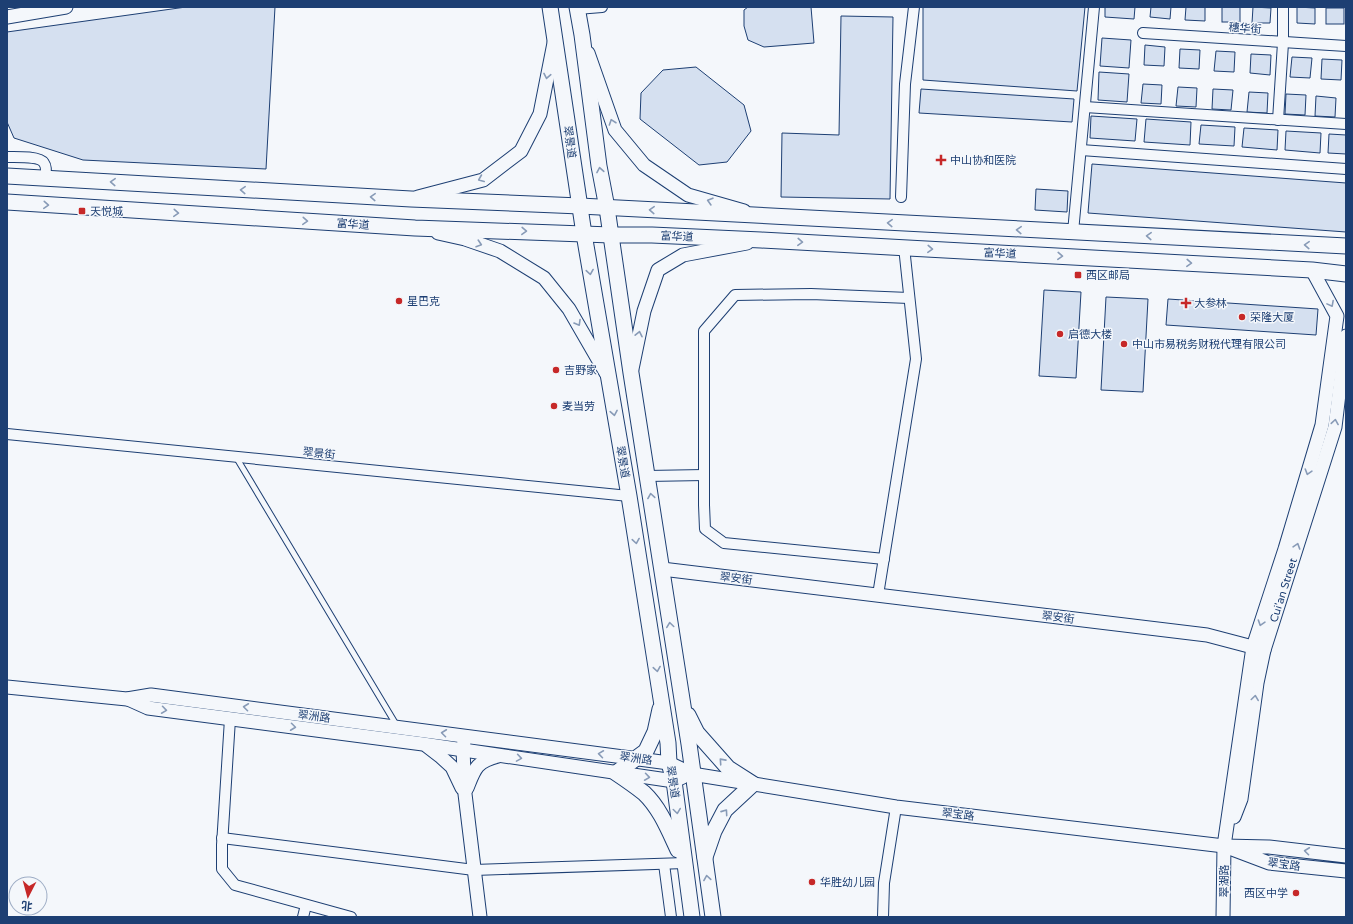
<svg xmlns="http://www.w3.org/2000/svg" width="1353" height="924" viewBox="0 0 1353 924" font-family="'Varela Round','Noto Sans SC',sans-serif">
<rect width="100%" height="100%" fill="#f4f7fb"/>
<g fill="#d5e0f0" stroke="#1d3f73">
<path d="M186 7H275L266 169 83 160 14 138 7 122V32Z"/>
<path d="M748 7H811L814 43 764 47 748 40 744 26V10Z"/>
<path d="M923 7H1085L1077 91 923 80Z"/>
<path d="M1105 7H1135L1134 19 1105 17Z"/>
<path d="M1151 7H1171L1170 19 1150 17Z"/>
<path d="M1186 7H1205V21L1185 20Z"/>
<rect x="1222" y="7" width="18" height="15"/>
<path d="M1253 7 1271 8 1270 23H1252Z"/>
<path d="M1297 7 1315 8V24L1297 23Z"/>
<rect x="1326" y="8" width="18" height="16"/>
<path d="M841 16 893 17 890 199 781 197 782 133 839 135Z"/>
<path d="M1102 38 1131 40 1129 68 1100 66Z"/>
<path d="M1145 45 1165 47 1164 66 1144 65Z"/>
<path d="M1180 49 1200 50 1199 69 1179 68Z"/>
<path d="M1216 51 1235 52 1234 72 1214 71Z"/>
<path d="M1251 54 1271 55 1270 75 1250 73Z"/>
<path d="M1292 57 1312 58 1310 78 1290 77Z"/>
<path d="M1322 59 1342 60 1341 80 1321 79Z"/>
<path d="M696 67 744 105 751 131 727 162 699 165 640 119 641 93 663 70Z"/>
<path d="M1099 72 1129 74 1127 102 1098 100Z"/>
<path d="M1143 84 1162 85 1161 104 1141 103Z"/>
<path d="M1178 87 1197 88 1196 107 1176 106Z"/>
<path d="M921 89 1074 99 1072 122 919 113Z"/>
<path d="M1213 89 1233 90 1231 110 1212 109Z"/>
<path d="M1249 92 1268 93 1267 113 1247 112Z"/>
<path d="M1286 94 1306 95 1305 115 1285 114Z"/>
<path d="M1316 96 1336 98 1335 117 1315 116Z"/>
<path d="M1091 116 1137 119 1135 141 1090 138Z"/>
<path d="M1146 119 1191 122 1190 145 1144 142Z"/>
<path d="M1201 125 1235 127 1234 146 1199 144Z"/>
<path d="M1244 128 1278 130 1277 150 1242 147Z"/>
<path d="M1286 131 1321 133 1320 153 1285 150Z"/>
<path d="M1329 134 1346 135V154L1328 153Z"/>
<path d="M1092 164 1346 183V232L1088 213Z"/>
<path d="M1036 189 1068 191 1067 212 1035 210Z"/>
<path d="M1044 290 1081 292 1076 378 1039 376Z"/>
<path d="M1106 297 1148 299 1143 392 1101 390Z"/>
<path d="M1168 299 1318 309 1316 335 1166 325Z"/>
</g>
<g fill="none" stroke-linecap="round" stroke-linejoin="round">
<g stroke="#1d3f73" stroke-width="7">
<path id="service" d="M236 457 397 726"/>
</g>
<g stroke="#1d3f73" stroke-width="12">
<g id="minor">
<path d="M577 9 602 7"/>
<path d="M1143 33 1346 46"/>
<path d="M1085 107 1346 124"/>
<path d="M1278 120 1283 43V7"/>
<path d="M1081 150 1346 169"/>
<path d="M7 157C15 157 40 156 44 163 47 167 46 174 45 179"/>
<path d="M901 197 905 84 914 7"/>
<path d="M1073 232 1094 7"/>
<path d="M7 434 629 496"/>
<path d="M647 476 704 475"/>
<path d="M884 559 724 543 705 529 704 505V331L735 295 811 294 909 298"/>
<path d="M878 595 916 359 904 247"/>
<path d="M230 719 222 845V869L235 885 351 917"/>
<path d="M222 838 474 870 685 863"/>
<path d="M664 864 671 917"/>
<path d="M303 917 306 905"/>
<path d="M883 917 884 883 896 807"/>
</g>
</g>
<g stroke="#1d3f73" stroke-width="15">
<g id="tertiary">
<path d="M7 17 66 7"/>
<path d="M588 53 615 130 644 165 688 195 744 211"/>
<path d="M418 197 483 180 521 151 540 114 554 43"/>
<path d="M438 233 465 239 500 251 544 278 569 309 606 373"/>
<path d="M632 369 644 311 658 270 683 255 747 243"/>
<path d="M662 569 1207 635 1264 650"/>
<path d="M7 687 127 699 151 695 669 763 692 774 896 807 1224 846"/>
<path d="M128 699 148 708 423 744 674 781 683 777"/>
<path d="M464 741 463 750 465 794 480 917"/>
<path d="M427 746 440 756 452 767 462 788"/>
<path d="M467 788C475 768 476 762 498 756"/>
<path id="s1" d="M1234 817 1241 799 1257 683 1264 650 1335 427 1346 336"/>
<path d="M1346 856 1269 847 1224 846 1269 863 1346 871"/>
<path d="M1223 917 1224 846 1253 647 1285 549 1322 425 1337 316 1312 270"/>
</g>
</g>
<g stroke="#1d3f73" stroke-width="17">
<g id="secondary">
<path d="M550 7 584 234 629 496 668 743 669 763 674 781 692 917"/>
<path d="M577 7 582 35 599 166 607 208 631 373 689 744 713 917"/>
<path d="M7 176 411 199 580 206 1346 246"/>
<path d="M7 202 415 228 611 235H652L761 240 1312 270 1346 274"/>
<path d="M660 709 655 732 646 751 616 773C625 779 635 786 644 793 660 808 669 831 678 850"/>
<path d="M688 715 697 733 728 768 753 784 725 810 714 831 705 857"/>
</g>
</g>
<use href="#service" stroke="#f4f7fb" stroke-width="5"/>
<use href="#minor" stroke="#f4f7fb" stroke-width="10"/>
<use href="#tertiary" stroke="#f4f7fb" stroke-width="13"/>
<use href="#secondary" stroke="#f4f7fb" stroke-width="15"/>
</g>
<defs><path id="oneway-chevron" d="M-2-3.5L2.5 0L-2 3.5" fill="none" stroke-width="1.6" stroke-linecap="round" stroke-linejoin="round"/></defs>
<g stroke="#889bb7">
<use href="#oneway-chevron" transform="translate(547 76) rotate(101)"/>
<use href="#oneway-chevron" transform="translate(612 122) rotate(-109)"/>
<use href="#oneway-chevron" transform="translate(600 170) rotate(-100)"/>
<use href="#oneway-chevron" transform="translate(481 179) rotate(157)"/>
<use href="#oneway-chevron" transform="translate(113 182) rotate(-177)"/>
<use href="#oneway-chevron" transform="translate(243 190) rotate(-177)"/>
<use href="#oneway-chevron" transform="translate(373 197) rotate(-177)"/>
<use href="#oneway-chevron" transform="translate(710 201) rotate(-164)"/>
<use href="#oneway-chevron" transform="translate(46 205) rotate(4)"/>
<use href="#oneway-chevron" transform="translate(652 210) rotate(-177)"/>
<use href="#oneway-chevron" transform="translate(176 213) rotate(4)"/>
<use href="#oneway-chevron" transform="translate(305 221) rotate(4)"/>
<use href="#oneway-chevron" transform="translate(890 223) rotate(-177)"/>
<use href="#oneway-chevron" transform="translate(1019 230) rotate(-177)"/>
<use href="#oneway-chevron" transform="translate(524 231) rotate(2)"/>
<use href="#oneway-chevron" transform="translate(1149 236) rotate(-177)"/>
<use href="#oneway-chevron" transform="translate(800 242) rotate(3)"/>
<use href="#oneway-chevron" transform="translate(479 244) rotate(18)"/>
<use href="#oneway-chevron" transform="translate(1307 245) rotate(-177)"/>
<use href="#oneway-chevron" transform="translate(930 249) rotate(3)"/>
<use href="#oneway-chevron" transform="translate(1060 256) rotate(3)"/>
<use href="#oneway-chevron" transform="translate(1189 263) rotate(3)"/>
<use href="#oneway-chevron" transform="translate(590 272) rotate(81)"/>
<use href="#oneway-chevron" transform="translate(1331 304) rotate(62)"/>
<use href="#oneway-chevron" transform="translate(578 323) rotate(60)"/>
<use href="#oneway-chevron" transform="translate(639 334) rotate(-78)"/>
<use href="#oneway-chevron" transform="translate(614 413) rotate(80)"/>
<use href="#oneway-chevron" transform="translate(1335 422) rotate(-81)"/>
<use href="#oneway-chevron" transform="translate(1308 472) rotate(107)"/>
<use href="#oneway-chevron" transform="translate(651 496) rotate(-99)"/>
<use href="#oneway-chevron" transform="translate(636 541) rotate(81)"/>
<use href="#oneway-chevron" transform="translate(1297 546) rotate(-72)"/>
<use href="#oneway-chevron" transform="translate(1261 623) rotate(108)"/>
<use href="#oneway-chevron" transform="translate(670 625) rotate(-98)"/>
<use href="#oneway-chevron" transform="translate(657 669) rotate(81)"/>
<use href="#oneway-chevron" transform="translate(1255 698) rotate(-82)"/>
<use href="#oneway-chevron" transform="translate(246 707) rotate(-173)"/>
<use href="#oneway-chevron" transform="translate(164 710) rotate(8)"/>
<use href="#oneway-chevron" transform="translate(293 727) rotate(7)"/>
<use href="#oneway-chevron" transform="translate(444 733) rotate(-173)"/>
<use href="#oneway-chevron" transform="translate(601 754) rotate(-172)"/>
<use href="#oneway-chevron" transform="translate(519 758) rotate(9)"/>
<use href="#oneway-chevron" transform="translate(722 761) rotate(-132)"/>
<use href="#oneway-chevron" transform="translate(647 777) rotate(8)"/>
<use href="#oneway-chevron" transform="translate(677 811) rotate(82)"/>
<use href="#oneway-chevron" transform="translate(725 812) rotate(-55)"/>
<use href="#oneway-chevron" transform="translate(1307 851) rotate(-173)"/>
<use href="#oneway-chevron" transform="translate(707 878) rotate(-99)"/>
</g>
<g fill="#c62828" stroke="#f4f7fb" stroke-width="1.5">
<path d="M939 154h4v4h4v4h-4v4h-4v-4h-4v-4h4z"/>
<rect x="78" y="207" width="8" height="8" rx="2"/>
<rect x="1074" y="271" width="8" height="8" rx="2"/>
<circle cx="399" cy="301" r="4"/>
<path d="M1184 297h4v4h4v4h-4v4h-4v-4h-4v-4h4z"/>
<circle cx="1242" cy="317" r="4"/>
<circle cx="1060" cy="334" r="4"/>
<circle cx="1124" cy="344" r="4"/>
<circle cx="556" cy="370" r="4"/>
<circle cx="554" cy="406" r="4"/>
<circle cx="812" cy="882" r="4"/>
<circle cx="1296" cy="893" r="4"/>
</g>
<g text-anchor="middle" stroke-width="3" stroke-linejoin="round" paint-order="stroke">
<g font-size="11" fill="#1d3f73" stroke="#f4f7fb">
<text transform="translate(1245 28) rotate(4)" y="4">穗华街</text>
<text transform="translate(570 142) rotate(82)" y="4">翠景道</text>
<text transform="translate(353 224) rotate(4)" y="4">富华道</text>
<text transform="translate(677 236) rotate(3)" y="4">富华道</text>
<text transform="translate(1000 253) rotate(3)" y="4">富华道</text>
<text transform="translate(319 453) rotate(6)" y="4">翠景街</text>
<text transform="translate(623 462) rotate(80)" y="4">翠景道</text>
<text transform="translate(736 578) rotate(7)" y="4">翠安街</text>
<text dy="4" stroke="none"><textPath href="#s1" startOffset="233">Cui'an Street</textPath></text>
<text transform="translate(1058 617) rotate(7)" y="4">翠安街</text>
<text transform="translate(314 716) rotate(7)" y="4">翠洲路</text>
<text transform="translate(636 758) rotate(8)" y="4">翠洲路</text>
<text transform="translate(673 782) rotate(81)" y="4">翠景道</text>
<text transform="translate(958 814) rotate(7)" y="4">翠宝路</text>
<text transform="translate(1284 864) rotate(8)" y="4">翠宝路</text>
<text transform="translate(1224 881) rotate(-90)" y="4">翠湖路</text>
</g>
<g font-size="11" fill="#1d3f73" stroke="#f4f7fb" text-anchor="start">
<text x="950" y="164">中山协和医院</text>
<text x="90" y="215">天悦城</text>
<text x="1086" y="279">西区邮局</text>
<text x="407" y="305">星巴克</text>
<text x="1194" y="307">大参林</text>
<text x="1250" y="321">荣隆大厦</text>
<text x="1068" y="338">启德大楼</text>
<text x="1132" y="348">中山市易税务财税代理有限公司</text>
<text x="564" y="374">吉野家</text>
<text x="562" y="410">麦当劳</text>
<text x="820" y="886">华胜幼儿园</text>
<text x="1288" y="897" text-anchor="end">西区中学</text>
</g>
</g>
<rect width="1353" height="924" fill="none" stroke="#1d3f73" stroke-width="16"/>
<g transform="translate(28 896) rotate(186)"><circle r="19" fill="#f4f7fb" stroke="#9eadc5"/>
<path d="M0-3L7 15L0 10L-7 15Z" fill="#c62828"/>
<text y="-6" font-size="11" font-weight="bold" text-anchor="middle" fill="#1d3f73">北</text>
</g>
</svg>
